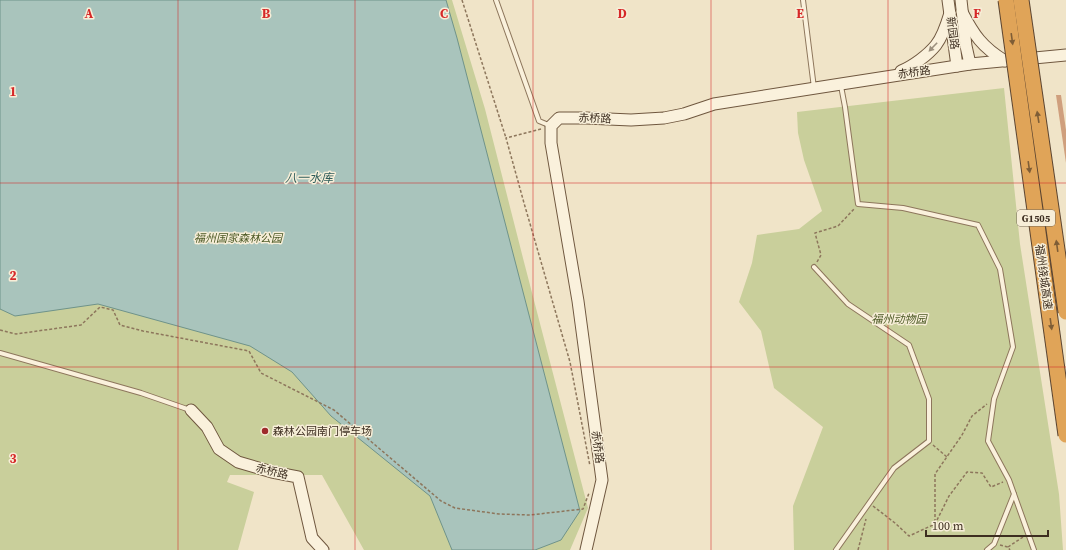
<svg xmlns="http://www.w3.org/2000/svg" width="1066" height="550" viewBox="0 0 1066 550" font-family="'Source Serif 4','Noto Sans SC',serif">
<rect width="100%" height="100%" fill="#f0e4c8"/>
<g fill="#c9cf9b">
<path d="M0 0H452L485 109 524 262 588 508 570 550H364L322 475H230L227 482 254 492 238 550H0Z"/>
<path d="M1004 88 1020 244 1059 494 1063 550H794L793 506 823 427 774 388 761 331 739 302 752 263 757 235 799 229 822 211 804 160 798 133 797 112Z"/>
</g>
<path fill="#a9c4bc" stroke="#6f938a" d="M0 0H446L457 38 580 511 561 540 535 550H452L430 496 331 416 292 372 250 346 98 304 15 316 0 309Z"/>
<path fill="#cf9f7d" d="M1056 95H1061L1066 130V163Z"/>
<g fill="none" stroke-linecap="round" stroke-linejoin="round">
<g stroke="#8d765c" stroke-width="6">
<g id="lane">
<path d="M496 0 539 121 551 126"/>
<path d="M803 0 814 88"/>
<path d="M841 86 845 107 858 204 903 208 978 225 1000 269 1013 347 994 399 988 441 1009 480 1034 550"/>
<path d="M814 267 848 304 909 345 929 399V441L894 468 836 550"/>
<path d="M0 353 141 393 190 410"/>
<path d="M987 550 994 544 1014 494"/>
</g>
</g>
<g stroke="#6f573f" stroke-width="13">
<g id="secondary">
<path d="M948 0 957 66"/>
<path d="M961 0 966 46 970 64"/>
<path d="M962 12C974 35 982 47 1005 61"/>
<path d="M901 71C913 66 928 55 936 45 943 36 947 23 950 13"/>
<path d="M191 410 207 427 219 449 238 462 272 472 298 477 312 538 323 550"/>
<path d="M586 550 602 480 578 301 551 143V126L559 118H586L631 120 664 118 684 114 714 104 841 84 970 64 1066 55"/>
</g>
</g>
<g stroke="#8d765c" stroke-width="1.5" stroke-dasharray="3 2" stroke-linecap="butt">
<path d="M462 0 506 138"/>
<path d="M541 129 506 138 524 203 570 362 590 466"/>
<path d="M817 262 821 255 815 233 838 226 854 209"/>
<path d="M0 330 16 334 81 325 100 307 113 310 120 325 143 331 249 351 261 373 334 410 441 501 455 508 499 514 530 515 583 509 589 493"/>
<path d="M933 445 947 457"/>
<path d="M873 506 895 523 909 536 935 524 949 496 967 472 982 473 991 487 1003 482"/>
<path d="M935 522V474L962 435 972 416 987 404"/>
<path d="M1000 545 1008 547 1010 550"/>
<path d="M1008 547 1023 537"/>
<path d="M858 550 866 519"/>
</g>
<use href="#lane" stroke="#faf1dc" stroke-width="4"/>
<use href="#secondary" stroke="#faf1dc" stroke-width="11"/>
<g stroke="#5b4430" stroke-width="17" stroke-linecap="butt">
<g id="highway-bridge">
<path d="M1006 0 1066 435"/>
<path d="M1021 0 1066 312"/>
</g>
</g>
<use href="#highway-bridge" stroke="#e0a458" stroke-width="15"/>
</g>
<defs><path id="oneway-solid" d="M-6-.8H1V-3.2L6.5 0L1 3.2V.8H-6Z"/></defs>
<g fill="#7e5d36">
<use href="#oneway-solid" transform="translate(1012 39) rotate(82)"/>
<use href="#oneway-solid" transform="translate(1038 117) rotate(-99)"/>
<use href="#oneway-solid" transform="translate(1029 167) rotate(82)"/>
<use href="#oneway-solid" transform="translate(1057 246) rotate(-98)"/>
<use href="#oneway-solid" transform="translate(1051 324) rotate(82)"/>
</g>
<use fill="#9c907e" href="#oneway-solid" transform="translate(933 47) rotate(134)"/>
<path fill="none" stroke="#d62828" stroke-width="1" stroke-opacity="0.55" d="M178 0V550M355 0V550M533 0V550M711 0V550M888 0V550M0 183H1066M0 367H1066"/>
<circle fill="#9e2a2b" stroke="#f7eed8" stroke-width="1.5" cx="265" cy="431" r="4"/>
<g text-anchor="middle" stroke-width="3" stroke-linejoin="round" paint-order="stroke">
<rect fill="#f7eed8" stroke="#756857" stroke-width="1" x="1017" y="210" width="38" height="16" rx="3"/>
<g font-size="10" font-weight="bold" fill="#3d2e20">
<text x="1036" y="222">G1505</text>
</g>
<g font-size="11" fill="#3d2e20" stroke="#f7eed8">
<text transform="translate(953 33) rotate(82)" y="4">新园路</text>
<text transform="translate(914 72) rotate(-8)" y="4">赤桥路</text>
<text transform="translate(595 118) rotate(2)" y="4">赤桥路</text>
<text transform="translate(1044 277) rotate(82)" y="4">福州绕城高速</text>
<text transform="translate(598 447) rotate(82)" y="4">赤桥路</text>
<text transform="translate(272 471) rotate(13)" y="4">赤桥路</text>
</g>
<g font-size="11" font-style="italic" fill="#4d5a26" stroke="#f7eed8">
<text x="238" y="242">福州国家森林公园</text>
<text x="899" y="323">福州动物园</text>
</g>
<g font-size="11" fill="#3d2e20" stroke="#f7eed8" text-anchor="start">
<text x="273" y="435">森林公园南门停车场</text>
</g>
<g font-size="12" font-style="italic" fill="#2f5d5a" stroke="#f7eed8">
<text x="309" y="182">八一水库</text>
</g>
</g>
<g font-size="13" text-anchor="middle" font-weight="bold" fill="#d62828" stroke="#f7eed8" stroke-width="3" stroke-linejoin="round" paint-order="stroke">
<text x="89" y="18">A</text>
<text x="266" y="18">B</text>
<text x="444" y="18">C</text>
<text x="622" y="18">D</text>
<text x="800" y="18">E</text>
<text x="977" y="18">F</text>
<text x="13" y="96">1</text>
<text x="13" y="280">2</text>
<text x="13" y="463">3</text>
</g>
<path d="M926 530v6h122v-6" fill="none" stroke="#3d2e20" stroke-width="2"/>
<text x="932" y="530" font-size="12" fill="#3d2e20" stroke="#f7eed8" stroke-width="3" paint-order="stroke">100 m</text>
</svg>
